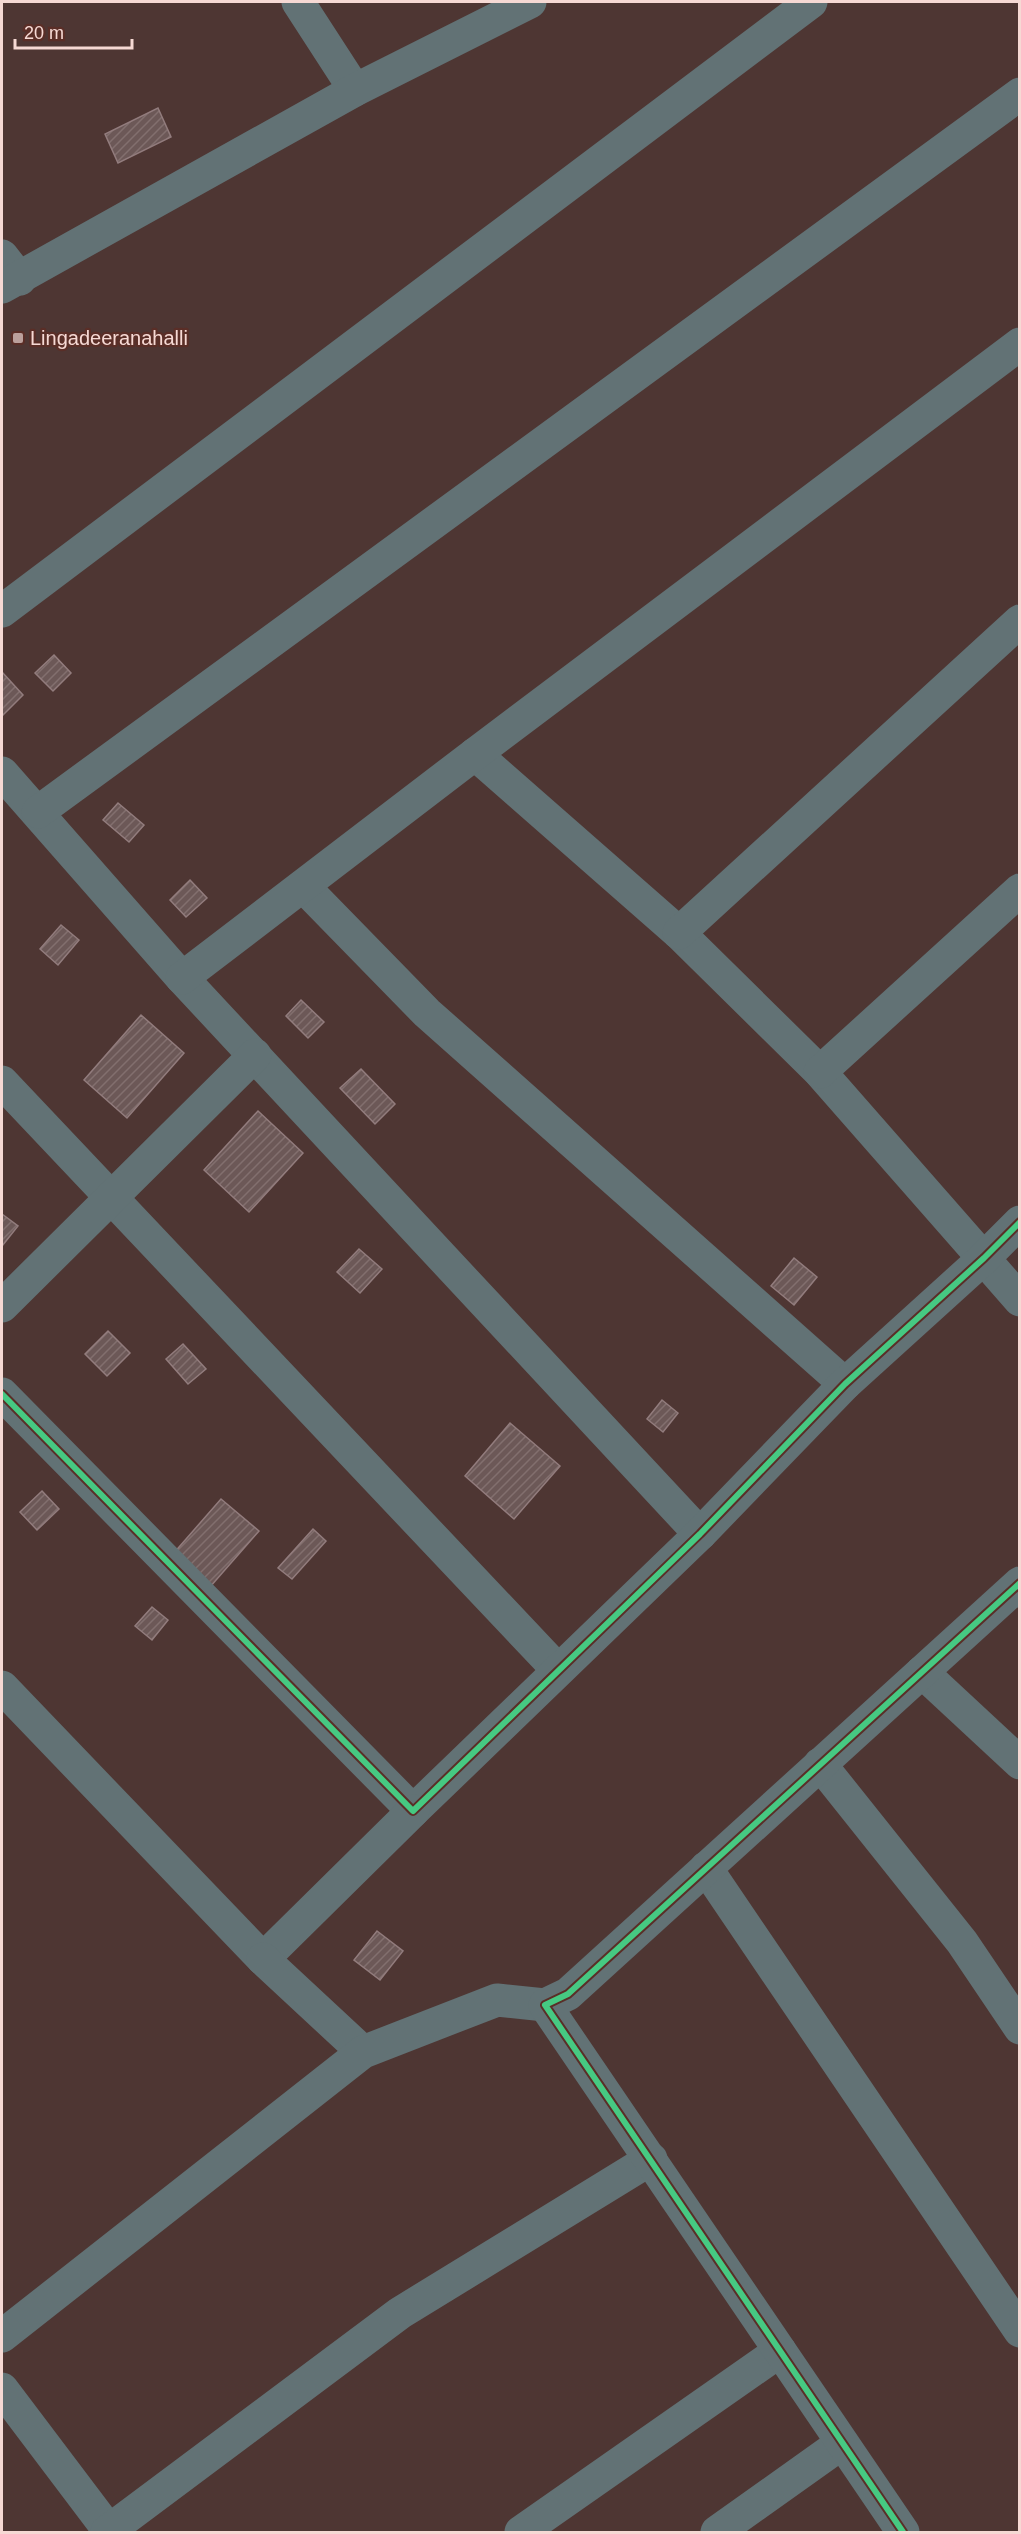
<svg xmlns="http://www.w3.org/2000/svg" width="1021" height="2534" viewBox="0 0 1021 2534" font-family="Helvetica,sans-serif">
<defs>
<pattern id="building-hatch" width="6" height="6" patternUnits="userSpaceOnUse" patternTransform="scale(1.5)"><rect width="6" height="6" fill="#6c5857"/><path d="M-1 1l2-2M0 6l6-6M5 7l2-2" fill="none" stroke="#826f6e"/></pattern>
</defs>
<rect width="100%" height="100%" fill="#4e3633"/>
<g fill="url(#building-hatch)" stroke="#927c7d" stroke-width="1.5">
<path d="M158 108 171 137 118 163 105 134Z"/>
<path d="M54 655 71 673 53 691 35 673Z"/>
<path d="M2 672 23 695 3 715 2 713Z"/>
<path d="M118 803 144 825 129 842 103 820Z"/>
<path d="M190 880 207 898 186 917 170 900Z"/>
<path d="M61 925 79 940 58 965 40 949Z"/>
<path d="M301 1000 324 1022 308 1038 286 1016Z"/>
<path d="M141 1015 184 1053 127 1118 84 1080Z"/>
<path d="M361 1069 395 1104 375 1124 340 1088Z"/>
<path d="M258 1111 303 1153 249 1212 204 1170Z"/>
<path d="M2 1214 18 1226 2 1246Z"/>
<path d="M359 1249 382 1269 360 1293 337 1272Z"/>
<path d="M794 1258 817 1277 794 1305 771 1286Z"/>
<path d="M108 1331 130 1353 107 1376 85 1354Z"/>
<path d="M183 1344 206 1369 188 1384 166 1359Z"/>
<path d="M662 1400 678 1413 663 1432 647 1419Z"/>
<path d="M510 1423 560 1466 514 1519 465 1476Z"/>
<path d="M42 1491 59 1509 37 1530 20 1512Z"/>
<path d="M221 1499 259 1531 210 1587 173 1554Z"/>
<path d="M313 1529 326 1541 292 1579 278 1568Z"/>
<path d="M152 1607 168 1620 152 1640 135 1626Z"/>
<path d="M377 1931 403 1951 380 1980 354 1960Z"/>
</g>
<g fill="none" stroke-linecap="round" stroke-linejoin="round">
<g stroke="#627275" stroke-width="33">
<path d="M298 2 355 90"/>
<path d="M2 256 20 279"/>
<path d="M2 287 355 90 530 2"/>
<path d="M2 611 811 2"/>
<path d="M475 754 679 933 820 1072 1020 1300"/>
<path d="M2 773 182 978 700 1534"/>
<path d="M38 812 1020 94"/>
<path d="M303 886 427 1013 845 1384"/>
<path d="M679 933 1020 621"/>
<path d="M182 978 475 754 1020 344"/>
<path d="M820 1072 1020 890"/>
<path d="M2 1082 558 1670"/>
<path d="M2 1306 255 1055"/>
<path d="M2 1394 413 1811 700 1534 845 1384 984 1258 1020 1222"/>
<path d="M922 1672 1020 1763"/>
<path d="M2 1687 263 1959 413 1811"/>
<path d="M820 1764 962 1942 1020 2028"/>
<path d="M706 1868 1020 2331"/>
<path d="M263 1959 363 2052"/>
<path d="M2 2336 363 2052 497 2000 545 2005"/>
<path d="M2 2389 110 2532"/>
<path d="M107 2532 400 2313 651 2159"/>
<path d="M521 2532 780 2351"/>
<path d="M717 2532 842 2443"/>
<path d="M903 2532 545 2005 568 1994 1020 1583"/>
</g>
<g stroke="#5a2e27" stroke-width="10">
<g id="cycleway">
<path d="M2 1394 413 1811 700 1534 845 1384 984 1258 1020 1222"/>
<path d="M903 2532 545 2005 568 1994 1020 1583"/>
</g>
</g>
<use href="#cycleway" stroke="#46c982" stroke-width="6"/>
</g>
<rect fill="#bba09c" stroke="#5a2e27" stroke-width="2" x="12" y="332" width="12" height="12" rx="3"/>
<g text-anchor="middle" stroke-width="4.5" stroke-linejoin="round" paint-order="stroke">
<g font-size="20" fill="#f6d9d4" stroke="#5a2e27" text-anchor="start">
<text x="30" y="345">Lingadeeranahalli</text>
</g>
</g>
<rect width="1021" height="2534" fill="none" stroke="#f6d9d4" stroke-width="6"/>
<path d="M15 39v9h117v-9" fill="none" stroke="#f6d9d4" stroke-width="3"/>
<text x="24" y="39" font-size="18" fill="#f6d9d4" stroke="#5a2e27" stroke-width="4.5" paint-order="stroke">20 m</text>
</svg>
